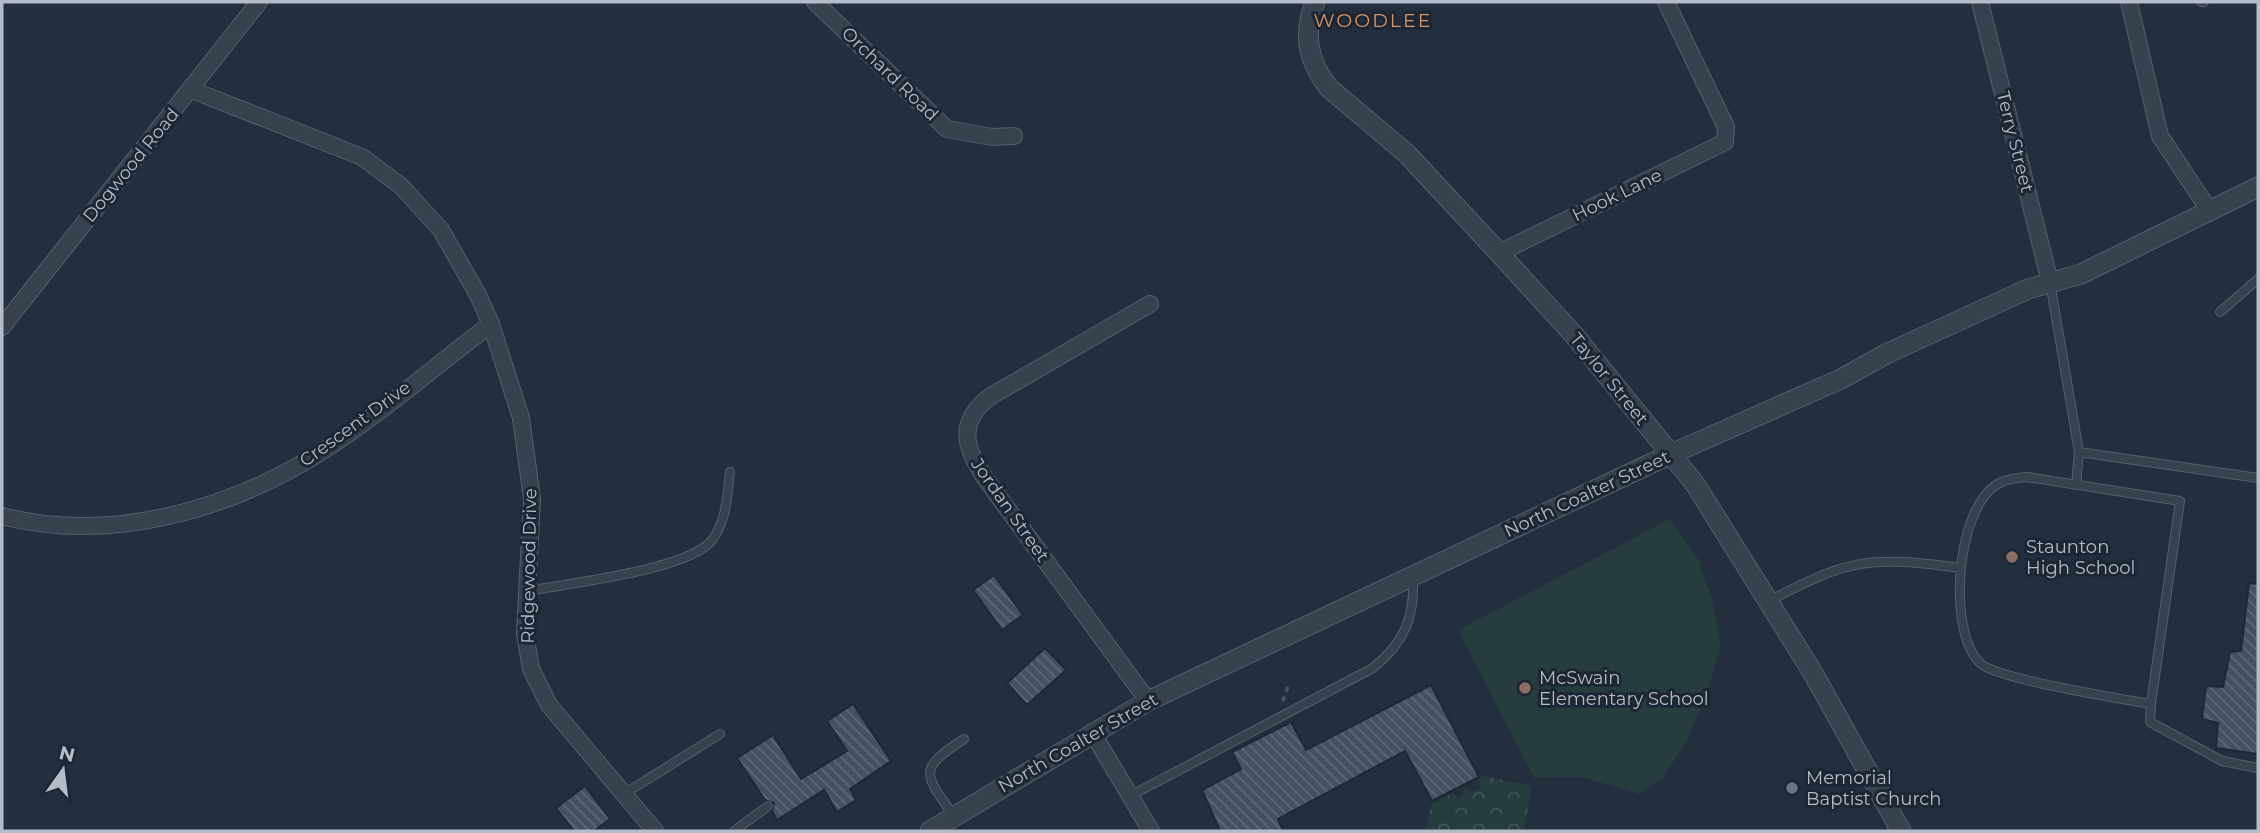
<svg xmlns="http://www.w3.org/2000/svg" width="2260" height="833" viewBox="0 0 2260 833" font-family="Montserrat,sans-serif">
<defs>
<pattern id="forest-crowns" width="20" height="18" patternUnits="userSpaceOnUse" patternTransform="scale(1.75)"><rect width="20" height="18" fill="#263c3f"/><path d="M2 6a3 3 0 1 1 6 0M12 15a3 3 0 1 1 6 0" fill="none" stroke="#435659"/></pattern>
<pattern id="building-back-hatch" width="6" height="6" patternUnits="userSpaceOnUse" patternTransform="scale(1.75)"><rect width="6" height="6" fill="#455162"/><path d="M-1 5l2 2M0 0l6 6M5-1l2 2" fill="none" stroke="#5d6877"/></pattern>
</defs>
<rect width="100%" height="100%" fill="#242f3e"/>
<path fill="url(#forest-crowns)" d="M1482 776 1532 786 1524 831H1425L1432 804 1453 793 1458 798 1464 795 1462 789 1466 787 1471 793 1481 788 1478 780Z"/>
<path fill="#263c3f" d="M1670 519 1698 559 1713 603 1721 644 1707 693 1686 743 1663 777 1640 794 1582 777 1534 778 1458 630Z"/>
<g fill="url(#building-back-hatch)" stroke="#1f2835" stroke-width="2">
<path d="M994 575 1023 615 1002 630 973 590Z"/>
<path d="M2249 583 2258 584V754L2216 748 2218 723 2202 719 2206 686 2223 687 2230 652 2241 651Z"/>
<path d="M1045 648 1066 670 1027 705 1007 683Z"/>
<path d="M1431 685 1479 777 1432 801 1405 751 1278 819 1283 831H1220L1202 790 1241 769 1232 752 1291 722 1306 750Z"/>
<path d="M853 704 891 761 850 789 856 800 837 812 824 790 777 820 772 811 774 803 765 800 737 758 773 735 801 779 847 751 827 721Z"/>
<path d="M585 786 610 819 594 831H574L556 808Z"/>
</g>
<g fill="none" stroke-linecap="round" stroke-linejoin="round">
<g stroke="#565f6c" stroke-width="10">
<g id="service">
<path d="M2201 2H2204"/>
<path d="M2050 282 2079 452 2258 478"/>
<path d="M2220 312 2258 279"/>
<path d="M2027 477 2180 501 2151 704C2122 699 1996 679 1980 663 1947 631 1956 511 1996 485 2005 479 2016 478 2027 477Z"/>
<path d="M2076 485 2079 452"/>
<path d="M529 591C568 583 691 570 713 539 727 518 727 496 730 472"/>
<path d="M1769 601C1850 558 1870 556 1961 568"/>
<path d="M2151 704 2150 722 2222 761 2258 768"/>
<path d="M624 794 720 734"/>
<path d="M1130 796 1373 668C1404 643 1415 617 1413 578"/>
<path d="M954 816C923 773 918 769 964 739"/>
<path d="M734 831 768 806"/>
</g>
</g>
<g stroke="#565f6c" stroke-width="18">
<g id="minor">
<path d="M815 2 947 129 992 137 1014 136"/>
<path d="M1980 2 2050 282"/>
<path d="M2129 2 2160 136 2209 210"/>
<path d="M192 90 362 157 401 186 441 230 478 295 491 324 521 418 532 499 525 633 531 669 549 705 655 831"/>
<path d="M1499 253 1725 142 1726 127 1666 2"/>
<path d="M2 327 259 2"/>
<path d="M2 516C110 544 229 510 321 452 381 414 435 366 491 324"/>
<path d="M1148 701 985 478C964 447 957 421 991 396L1150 304"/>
<path d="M1092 732 1151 831"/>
</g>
</g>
<g stroke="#565f6c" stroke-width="21">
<g id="tertiary">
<path d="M1315 2C1303 35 1307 60 1329 88L1407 154 1499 253 1574 335 1695 484 1813 673 1901 831"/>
<path d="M930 831 1148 701 1669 455 1841 379 1886 354 2028 289 2081 274 2258 187"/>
</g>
</g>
<path stroke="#44595c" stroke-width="3.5" stroke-dasharray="5 5" stroke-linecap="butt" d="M1283 701 1289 683"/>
<use href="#service" stroke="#38414e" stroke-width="8"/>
<use href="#minor" stroke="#38414e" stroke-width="16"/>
<use href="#tertiary" stroke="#38414e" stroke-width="19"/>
</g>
<g fill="#8d6e63" stroke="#1d2633" stroke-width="2.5">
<circle cx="2012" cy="557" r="7"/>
<circle cx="1525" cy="688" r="7"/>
</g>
<circle fill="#6b7280" stroke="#1d2633" stroke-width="2.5" cx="1792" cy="788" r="7"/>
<g text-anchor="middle" stroke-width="6" stroke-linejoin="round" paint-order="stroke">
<g font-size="18" fill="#b4bcc9" stroke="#1d2633">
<text transform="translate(890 74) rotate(44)" y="6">Orchard Road</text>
<text transform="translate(2015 142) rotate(76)" y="6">Terry Street</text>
<text transform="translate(131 165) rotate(-51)" y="6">Dogwood Road</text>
<text transform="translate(1617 195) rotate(-26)" y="6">Hook Lane</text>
<text transform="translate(1609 379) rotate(51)" y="6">Taylor Street</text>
<text transform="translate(355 424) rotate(-36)" y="6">Crescent Drive</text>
<text transform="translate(1587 494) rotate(-25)" y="6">North Coalter Street</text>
<text transform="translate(1010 510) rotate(55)" y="6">Jordan Street</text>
<text transform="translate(529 566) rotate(-89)" y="6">Ridgewood Drive</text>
<text transform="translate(1078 743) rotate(-30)" y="6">North Coalter Street</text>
</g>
<g font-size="18" fill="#b4bcc9" stroke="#1d2633" text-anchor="start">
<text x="2026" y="553">Staunton<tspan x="2026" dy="21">High School</tspan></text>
<text x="1539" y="684">McSwain<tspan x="1539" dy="21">Elementary School</tspan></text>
<text x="1806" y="784">Memorial<tspan x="1806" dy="21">Baptist Church</tspan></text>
</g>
<g font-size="19" letter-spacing="2" fill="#d59563" stroke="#1d2633">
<text x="1373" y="27">WOODLEE</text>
</g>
</g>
<rect width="2260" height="833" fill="none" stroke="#b4bcc9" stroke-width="7"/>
<g transform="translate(63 770) rotate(14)" stroke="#1d2633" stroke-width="5" paint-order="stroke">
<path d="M0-5L12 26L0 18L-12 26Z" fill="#b4bcc9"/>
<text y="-10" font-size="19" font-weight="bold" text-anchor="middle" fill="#b4bcc9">N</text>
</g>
</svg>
